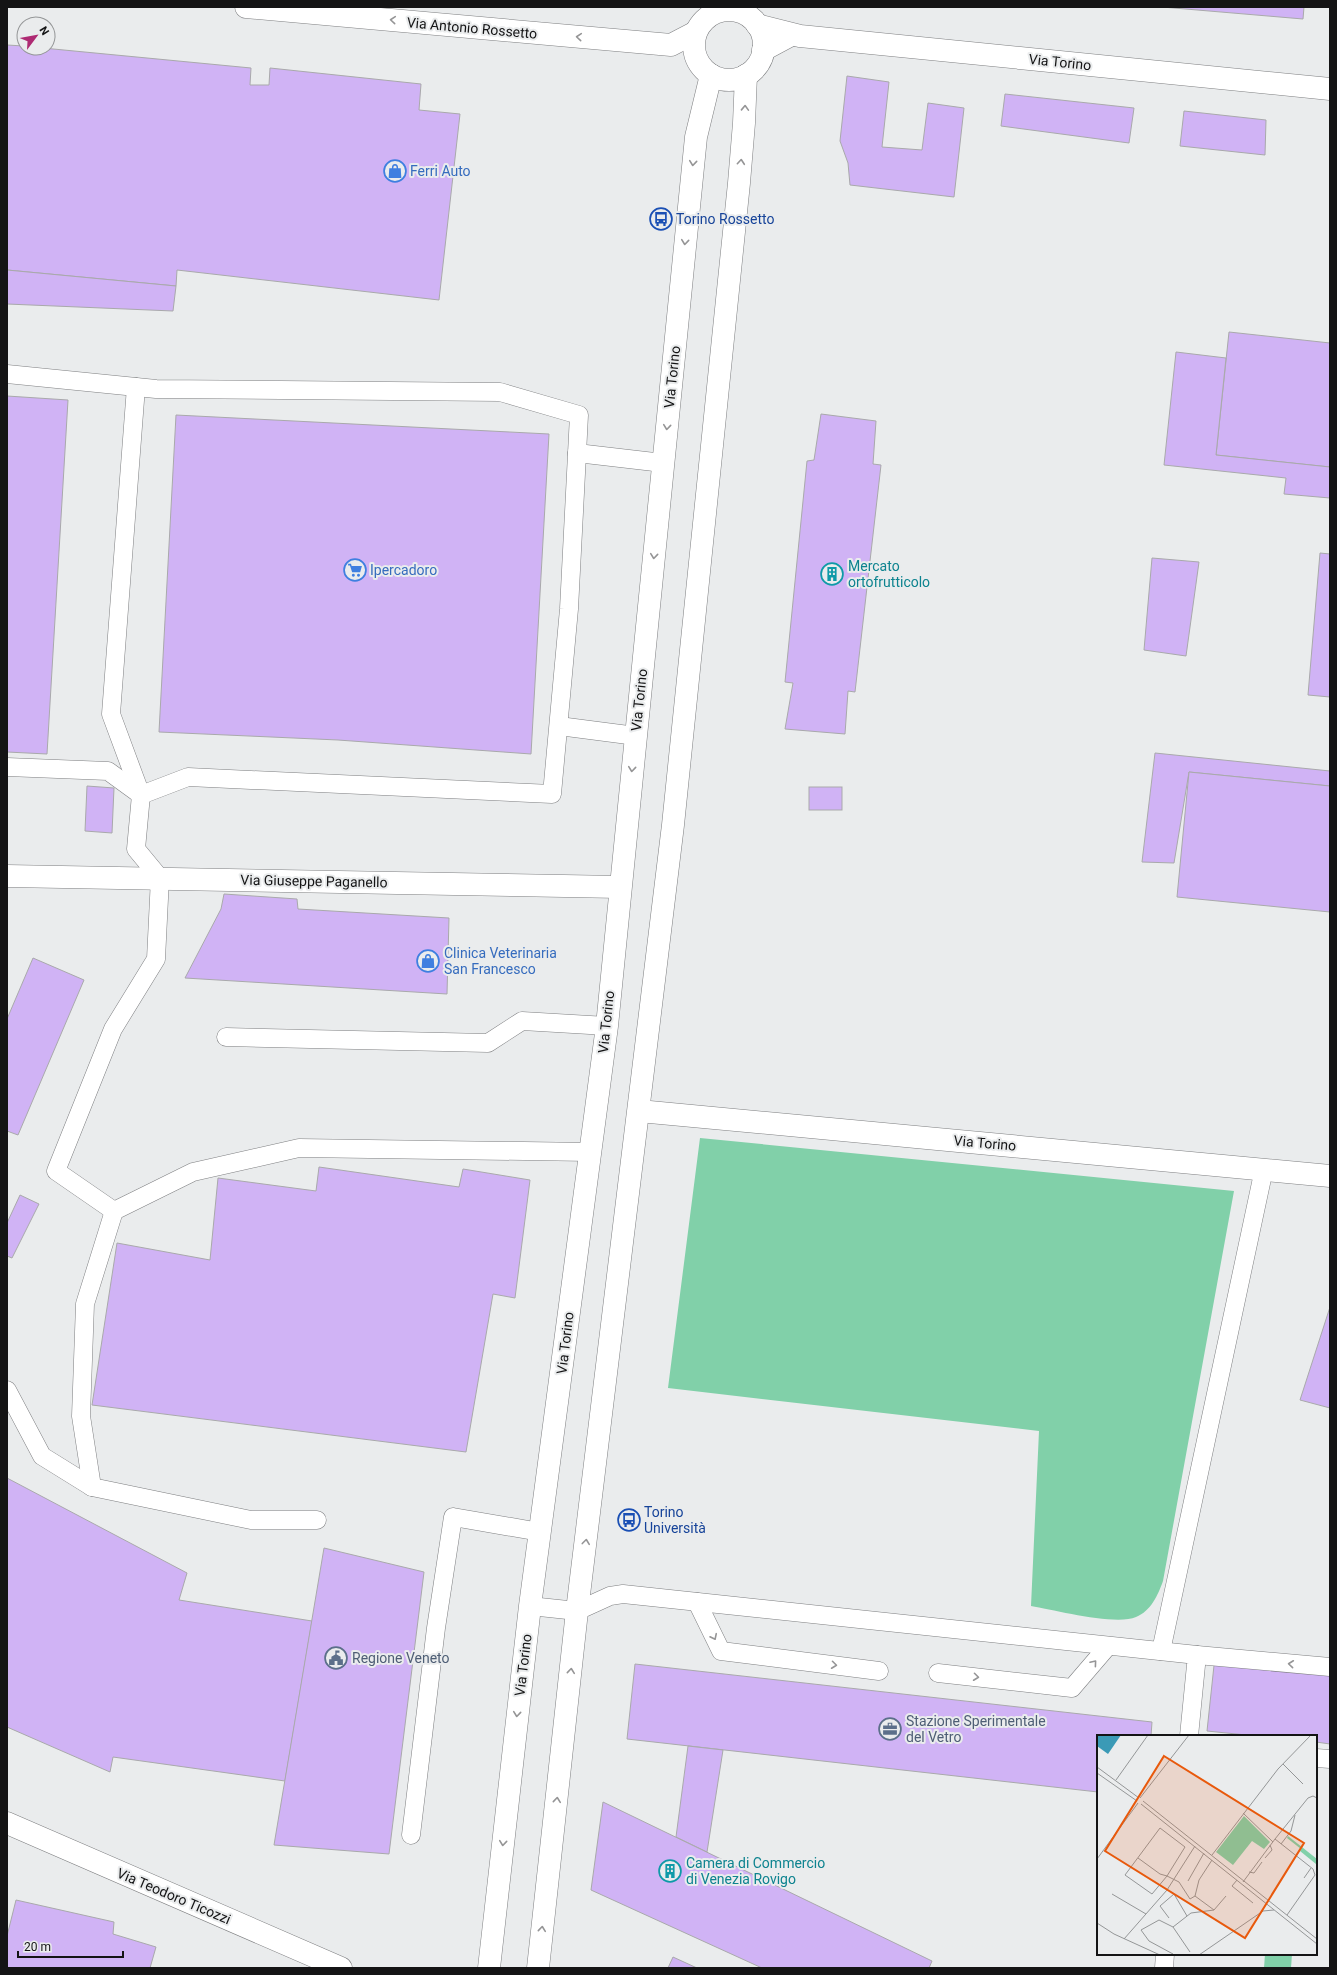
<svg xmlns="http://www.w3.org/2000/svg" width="1337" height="1975" viewBox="0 0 1337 1975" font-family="Roboto,sans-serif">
<rect width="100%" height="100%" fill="#eaeced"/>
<g fill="#81d0a9">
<path d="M700 1138 1234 1191 1163 1581C1158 1595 1151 1611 1136 1617 1116 1626 1055 1610 1031 1606L1039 1431 668 1388Z"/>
<path d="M1265 1954H1292L1291 1968H1264Z"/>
</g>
<g fill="#d0b3f5" stroke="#a9a9ab">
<path d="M1162 7H1304L1303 19Z"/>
<path d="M7 45 24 46V48H43L251 68 250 85H269L270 68 421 84 419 110 460 114 439 300 177 270 176 286 7 270Z"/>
<path d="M847 76 889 82 882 147 922 150 928 103 964 108 954 197 850 185 848 163 840 141Z"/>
<path d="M1005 94 1134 108 1129 143 1001 126Z"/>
<path d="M1184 111 1266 120 1265 155 1180 146Z"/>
<path d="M7 270 176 286 173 311 7 304Z"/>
<path d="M1229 332 1330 343V467L1216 455Z"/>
<path d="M1176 352 1226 358 1216 455 1330 467V498L1284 494 1286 478 1164 465Z"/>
<path d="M7 396 68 400 47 754 7 752Z"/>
<path d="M821 414 876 421 873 464 881 465 855 692 848 691 845 734 785 729 793 683 785 682 807 461 814 460Z"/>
<path d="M176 415 549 434 531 754 338 740 159 732Z"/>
<path d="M1320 553 1330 554V697L1308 695Z"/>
<path d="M1152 558 1199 562 1186 656 1144 650Z"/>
<path d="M1155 753 1330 771V786L1189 772 1174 863 1142 862Z"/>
<path d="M1189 772 1330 786V912L1177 897Z"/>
<path d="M87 786 114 788 112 833 85 831Z"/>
<rect x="809" y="787" width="33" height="23"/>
<path d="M224 894 297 899 298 909 449 918 447 994 185 978 221 909Z"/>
<path d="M33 958 84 980 18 1135 7 1131V1019Z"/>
<path d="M319 1167 459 1187 463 1169 530 1180 515 1298 493 1294 466 1452 92 1405 117 1243 210 1260 218 1178 316 1191Z"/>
<path d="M20 1195 39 1204 12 1258 7 1256V1223Z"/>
<path d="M1330 1307V1408L1300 1400Z"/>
<path d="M7 1478 187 1573 179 1600 312 1621 285 1781 113 1757 110 1772 7 1727Z"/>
<path d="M324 1548 424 1572 389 1854 274 1845Z"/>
<path d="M1215 1656 1330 1668V1744L1316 1742V1736H1256L1207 1731Z"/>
<path d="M635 1664 1152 1722 1151 1736H1098V1792L627 1739Z"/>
<path d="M688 1746 723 1750 707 1852 676 1837Z"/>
<path d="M603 1802 932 1961 929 1968H762L591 1890Z"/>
<path d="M16 1900 114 1922 113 1934 156 1947 150 1968H7V1936Z"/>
<path d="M673 1957 697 1968H668Z"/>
</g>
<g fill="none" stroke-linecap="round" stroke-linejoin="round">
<g stroke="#7e7f81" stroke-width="19">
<g id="service">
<path d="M7 374 156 389 500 392 579 415 569 609 552 794 188 777 141 795"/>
<path d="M136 387 111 714 141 795 136 849 160 878 156 959 113 1029 56 1171 114 1211 193 1172 299 1148 590 1152"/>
<path d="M577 453 663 463"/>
<path d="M559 726 636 736"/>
<path d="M7 767 108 771 141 795"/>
<path d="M226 1037 488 1043 522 1021 607 1026"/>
<path d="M114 1211 85 1304 81 1416 92 1487 251 1520H317"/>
<path d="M7 1390 42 1456 92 1487"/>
<path d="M697 1602 721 1651 879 1671"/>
<path d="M530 1606 577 1611 610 1596 623 1594 1197 1655 1189 1736"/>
<path d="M1161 1651 1264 1169"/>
<path d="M1197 1655 1330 1667"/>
<path d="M938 1673 1072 1688 1108 1646"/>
<path d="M1316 1758 1330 1759"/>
<path d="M411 1835 436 1628 453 1517 540 1532"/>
<path d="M1164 1968 1165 1954"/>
</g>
</g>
<g stroke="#7e7f81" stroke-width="23">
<g id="minor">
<path d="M246 7 671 45 696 32"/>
<path d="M757 25 800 36 1330 89"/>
<path d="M763 50 791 35"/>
<path d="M7 876 620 887"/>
<path d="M639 1111 1330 1176"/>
<path d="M7 1823 341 1968"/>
</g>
</g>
<g stroke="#7e7f81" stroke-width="23">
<g id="tertiary">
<circle cx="729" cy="45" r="35"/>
<path d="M489 1968 530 1606 607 1026 696 137 711 75"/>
<path d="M538 1968 577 1611 673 825 739 183 744 123 746 75"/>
</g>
</g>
<use href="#service" stroke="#fff" stroke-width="18"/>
<use href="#minor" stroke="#fff" stroke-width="22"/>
<use href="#tertiary" stroke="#fff" stroke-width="22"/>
</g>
<defs><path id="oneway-chevron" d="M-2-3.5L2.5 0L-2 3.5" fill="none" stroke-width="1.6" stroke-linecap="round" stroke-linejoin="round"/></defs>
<g stroke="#959596">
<use href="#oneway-chevron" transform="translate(393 20) rotate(-175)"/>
<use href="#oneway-chevron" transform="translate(579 37) rotate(-175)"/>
<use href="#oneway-chevron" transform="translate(745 108) rotate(-88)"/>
<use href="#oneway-chevron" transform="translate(741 162) rotate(-85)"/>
<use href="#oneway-chevron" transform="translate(693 163) rotate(96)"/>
<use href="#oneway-chevron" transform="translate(685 242) rotate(96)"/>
<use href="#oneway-chevron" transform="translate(667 427) rotate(96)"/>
<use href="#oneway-chevron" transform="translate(654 556) rotate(96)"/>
<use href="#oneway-chevron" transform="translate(632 769) rotate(96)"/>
<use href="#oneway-chevron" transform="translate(586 1542) rotate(-83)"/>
<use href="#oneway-chevron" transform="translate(714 1637) rotate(64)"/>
<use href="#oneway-chevron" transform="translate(1094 1663) rotate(-50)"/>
<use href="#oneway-chevron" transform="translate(1291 1664) rotate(-174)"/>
<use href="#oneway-chevron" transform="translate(834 1665) rotate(7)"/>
<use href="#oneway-chevron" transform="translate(571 1671) rotate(-84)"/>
<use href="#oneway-chevron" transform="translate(976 1677) rotate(7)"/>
<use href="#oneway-chevron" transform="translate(517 1714) rotate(96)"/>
<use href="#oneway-chevron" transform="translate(557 1800) rotate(-84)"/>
<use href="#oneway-chevron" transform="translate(503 1843) rotate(96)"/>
<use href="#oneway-chevron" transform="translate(542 1929) rotate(-84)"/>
</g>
<defs>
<g id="shop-ring" transform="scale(1.15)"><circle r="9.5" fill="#eaeced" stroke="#3f7fe0" stroke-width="1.5"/><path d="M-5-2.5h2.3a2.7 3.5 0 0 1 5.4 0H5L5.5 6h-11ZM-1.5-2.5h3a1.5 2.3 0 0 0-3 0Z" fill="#3f7fe0"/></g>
<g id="bus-ring" transform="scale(1.15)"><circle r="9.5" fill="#eaeced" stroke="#1a4fb4" stroke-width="1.5"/><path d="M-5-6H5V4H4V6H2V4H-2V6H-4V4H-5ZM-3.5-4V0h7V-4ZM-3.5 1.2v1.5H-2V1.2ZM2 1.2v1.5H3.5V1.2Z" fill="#1a4fb4"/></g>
<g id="supermarket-ring" transform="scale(1.15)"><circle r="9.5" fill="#eaeced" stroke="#3f7fe0" stroke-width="1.5"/><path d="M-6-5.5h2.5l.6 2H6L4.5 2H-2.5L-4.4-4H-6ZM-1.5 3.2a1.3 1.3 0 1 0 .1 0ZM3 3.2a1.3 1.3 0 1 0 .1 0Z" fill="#3f7fe0"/></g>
<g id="building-ring" transform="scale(1.15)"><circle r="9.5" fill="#eaeced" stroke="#0f9aa8" stroke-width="1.5"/><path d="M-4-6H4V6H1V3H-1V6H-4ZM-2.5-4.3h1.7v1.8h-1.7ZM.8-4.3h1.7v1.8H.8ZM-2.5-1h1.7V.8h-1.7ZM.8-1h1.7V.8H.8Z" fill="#0f9aa8"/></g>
<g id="civic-ring" transform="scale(1.15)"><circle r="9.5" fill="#eaeced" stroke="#5c6f8a" stroke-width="1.5"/><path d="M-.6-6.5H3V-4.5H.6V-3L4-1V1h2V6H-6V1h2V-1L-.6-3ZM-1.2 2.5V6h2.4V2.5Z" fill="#5c6f8a"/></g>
<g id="office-ring" transform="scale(1.15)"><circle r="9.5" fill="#eaeced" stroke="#5c6f8a" stroke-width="1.5"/><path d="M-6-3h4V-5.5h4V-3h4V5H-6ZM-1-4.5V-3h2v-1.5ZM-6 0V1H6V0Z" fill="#5c6f8a"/></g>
</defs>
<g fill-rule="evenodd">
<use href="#shop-ring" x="395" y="171"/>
<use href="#bus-ring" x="661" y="219"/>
<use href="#supermarket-ring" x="355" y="570"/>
<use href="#building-ring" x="832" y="574"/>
<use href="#shop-ring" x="428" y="961"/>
<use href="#bus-ring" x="629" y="1520"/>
<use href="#civic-ring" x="336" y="1658"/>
<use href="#office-ring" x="890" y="1729"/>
<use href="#building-ring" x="670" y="1871"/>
</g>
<g text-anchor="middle" stroke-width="4" stroke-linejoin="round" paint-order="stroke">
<g font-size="14" fill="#141415" stroke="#eaeced">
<text transform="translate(472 28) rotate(5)" y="5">Via Antonio Rossetto</text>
<text transform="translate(1060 62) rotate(6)" y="5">Via Torino</text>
<text transform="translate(672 377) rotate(-84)" y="5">Via Torino</text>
<text transform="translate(639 700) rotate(-84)" y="5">Via Torino</text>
<text transform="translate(314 881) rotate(1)" y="5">Via Giuseppe Paganello</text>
<text transform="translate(606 1022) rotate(-84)" y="5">Via Torino</text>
<text transform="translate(985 1143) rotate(5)" y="5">Via Torino</text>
<text transform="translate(565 1343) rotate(-83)" y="5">Via Torino</text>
<text transform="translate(523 1665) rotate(-83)" y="5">Via Torino</text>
<text transform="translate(174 1896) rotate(23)" y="5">Via Teodoro Ticozzi</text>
</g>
<g font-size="14" fill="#366cbe" stroke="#eaeced" text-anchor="start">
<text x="410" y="176">Ferri Auto</text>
<text x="370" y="575">Ipercadoro</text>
<text x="444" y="958">Clinica Veterinaria<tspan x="444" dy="16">San Francesco</tspan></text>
</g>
<g font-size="14" fill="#164399" stroke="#eaeced" text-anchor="start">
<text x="676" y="224">Torino Rossetto</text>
<text x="644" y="1517">Torino<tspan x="644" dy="16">Università</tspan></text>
</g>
<g font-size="14" fill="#0d838f" stroke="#eaeced" text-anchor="start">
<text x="848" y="571">Mercato<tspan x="848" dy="16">ortofrutticolo</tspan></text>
<text x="686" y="1868">Camera di Commercio<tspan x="686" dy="16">di Venezia Rovigo</tspan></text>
</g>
<g font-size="14" fill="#4e5e75" stroke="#eaeced" text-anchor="start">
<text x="352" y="1663">Regione Veneto</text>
<text x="906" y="1726">Stazione Sperimentale<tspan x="906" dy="16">del Vetro</tspan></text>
</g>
</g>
<g transform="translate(1097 1735)">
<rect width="220" height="220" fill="#eaeced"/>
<path d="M147 81 173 107 167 114 155 106 136 130 119 117ZM191 101 220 124 219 129 203 116 204 114 190 103Z" fill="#81d0a9"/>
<path d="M1 0H24L11 19 0 11Z" fill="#3b9ab6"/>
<path fill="none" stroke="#949697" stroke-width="1" d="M186 29 206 49M0 32 42 63M0 38 40 66M19 45 51 0M43 63 92 0M46 66 220 204M44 69 220 209M146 78 176 107M178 104 211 63 216 61 220 63M184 109 194 96 198 80M115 120 181 34 214 0M41 123 63 139 70 141M168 123 175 115 173 110M0 124 41 68M152 137 157 138 165 127M70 141 55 159 28 140 63 93 88 112 70 141 82 147 93 164 98 161 102 145 115 125M207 143 214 133M140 145 135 151 156 168M91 146 107 118M146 147 178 104 216 134 218 140 190 180M15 159 49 179M98 161 117 175 129 161M72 183 63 171 77 159 90 181M0 188 17 199 63 220M27 204 70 155 98 111M93 217 76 192 94 178 117 175M76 219 52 206 44 195 62 185 76 192M102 220 166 176 177 175"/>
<path fill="#e8590c" fill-opacity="0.15" stroke="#e8590c" stroke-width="2" d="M67 21 207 108 148 203 8 116Z"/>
<rect width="220" height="220" fill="none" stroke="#141415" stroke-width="2"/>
</g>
<rect width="1337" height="1975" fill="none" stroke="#141415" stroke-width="16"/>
<g transform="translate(36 36) rotate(58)"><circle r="19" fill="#eaeced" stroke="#949697"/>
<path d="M0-3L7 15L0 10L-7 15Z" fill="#ae2a73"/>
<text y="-6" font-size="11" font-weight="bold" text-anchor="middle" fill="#141415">N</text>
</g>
<path d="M18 1951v6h105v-6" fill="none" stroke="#141415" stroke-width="2"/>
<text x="24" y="1951" font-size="12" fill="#141415" stroke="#eaeced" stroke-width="3" paint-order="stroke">20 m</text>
</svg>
